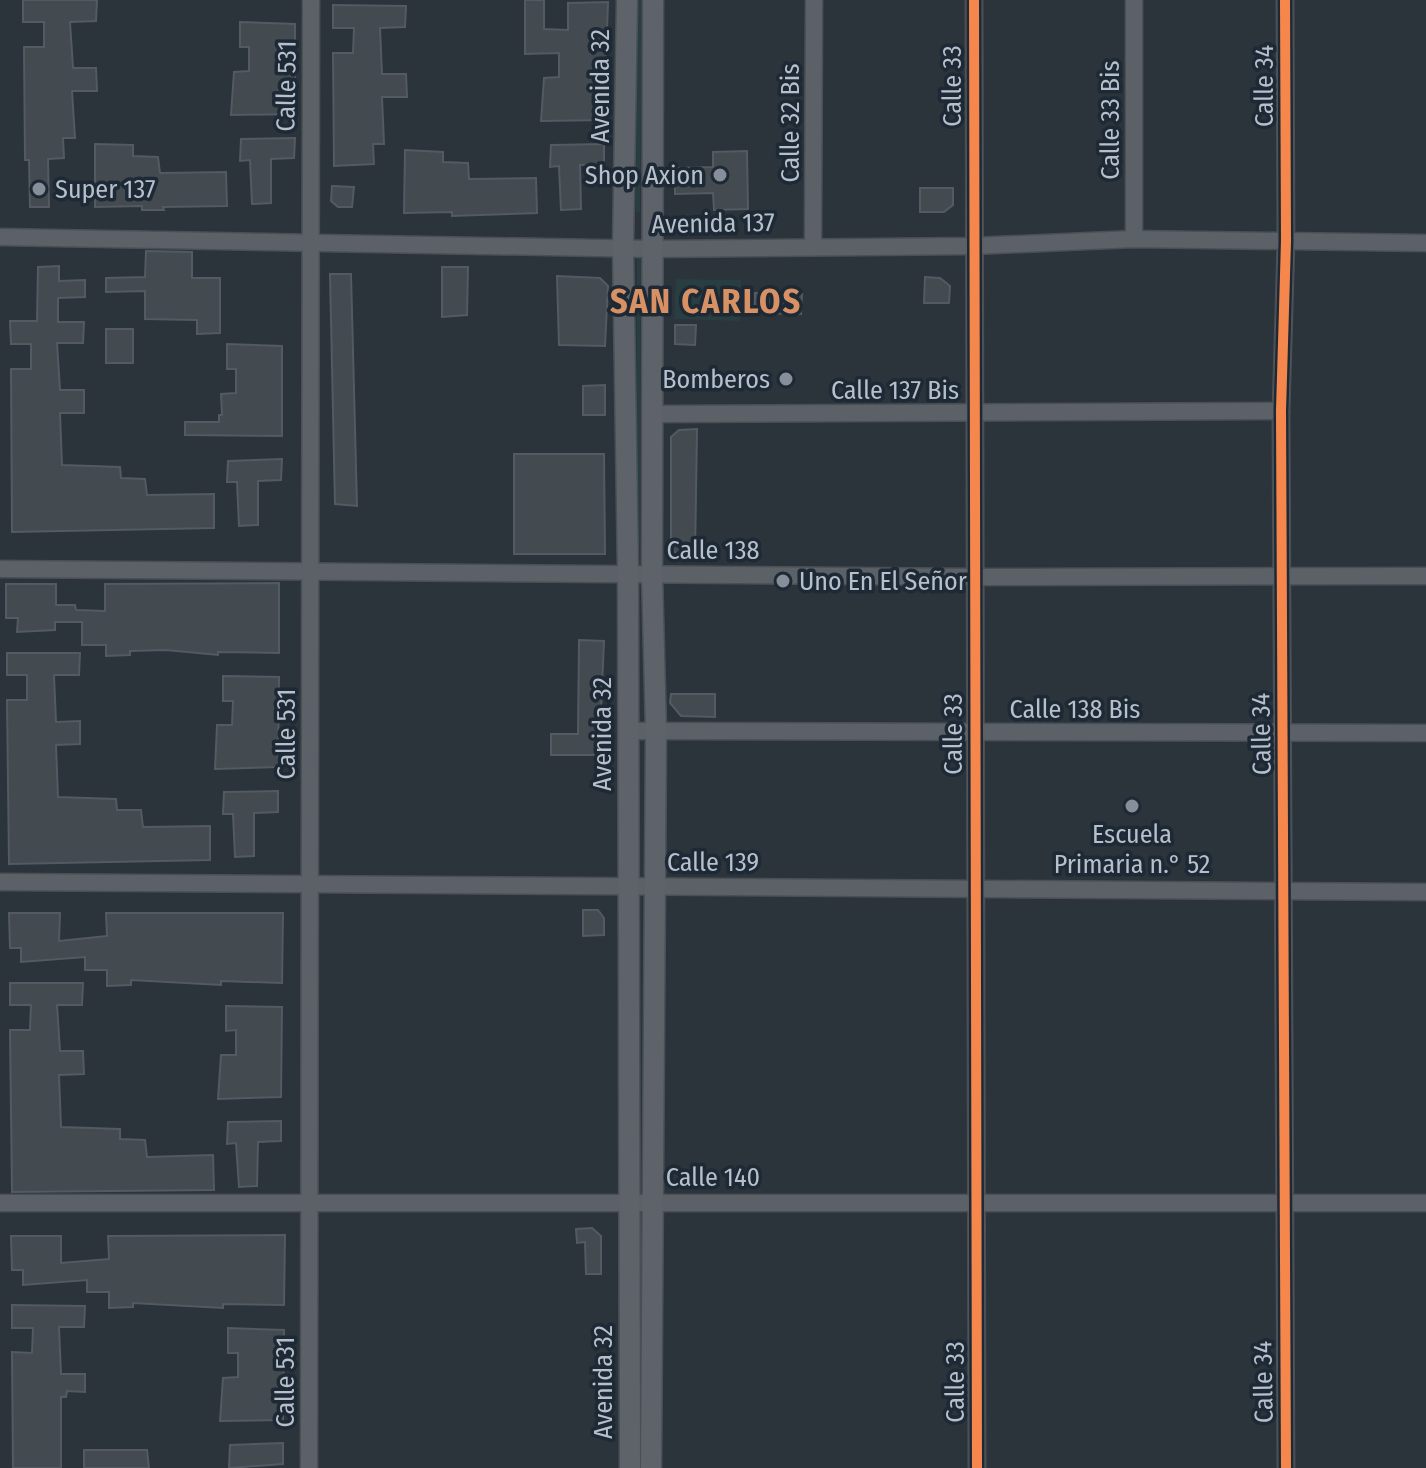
<svg xmlns="http://www.w3.org/2000/svg" width="1426" height="1468" viewBox="0 0 1426 1468" font-family="'Fira Sans Condensed',sans-serif">
<rect width="100%" height="100%" fill="#2b333b"/>
<g fill="#283e41">
<path d="M637 0H642L640 213 636 212Z"/>
<path d="M637 251H641L640 549 636 548Z"/>
<path d="M676 279 741 280 740 321 674 319Z"/>
</g>
<g fill="#434a50" stroke="#535a62" stroke-width="2">
<path d="M23 0H97L96 21 70 22 73 68H96L97 91H72L75 138H63L64 158 48 159 49 207H30L29 160H25L24 47H44V22H23Z"/>
<path d="M525 0H544V29L568 30V3L608 2 604 120 541 121 544 78 559 77V53L525 54Z"/>
<path d="M333 5 406 6 405 27 380 28 382 74H406L407 97H382L384 144H373L374 164 334 166 333 53H353L354 28H333Z"/>
<path d="M240 22 295 24V114L231 115 234 72 249 71V47H240Z"/>
<path d="M295 138 294 158 271 159V203L252 204 250 160 240 161 241 139Z"/>
<path d="M95 144 133 145V156L158 157 160 173 226 172 227 206 163 207 164 210H142V206L95 207Z"/>
<path d="M604 144V164L580 165 581 209 561 210 559 166 550 167 551 145Z"/>
<path d="M405 150 443 152V162L468 163 469 179 536 178 537 213 452 216V212L404 213Z"/>
<path d="M747 151 748 209 714 210 713 193 675 194V168L713 167V152Z"/>
<path d="M332 186 354 187 352 207H338L331 201Z"/>
<path d="M920 188H953V205L944 212H920Z"/>
<path d="M146 251 192 252V278H220V333L197 334V320L145 319V291L106 292V278L145 277Z"/>
<path d="M59 266V281L85 280V297L58 298V322H84L83 343H57L60 390H84V413H60L62 465 120 467 121 478 145 479 147 495 214 494V528L12 532 11 369H31V344H11L10 321H37L38 267Z"/>
<path d="M442 267H468L467 315 442 317Z"/>
<path d="M330 274H351L357 506 335 504Z"/>
<path d="M557 276 600 278 608 286 605 346 559 345Z"/>
<path d="M925 277 940 278 950 286 949 303H924Z"/>
<path d="M755 293 802 294 801 314 754 313Z"/>
<path d="M675 325H696L695 345 675 344Z"/>
<rect x="106" y="329" width="27" height="34"/>
<path d="M227 344 282 346V436L185 435V422H219V415H222L221 394 236 393V369H227Z"/>
<path d="M605 385V415H583V386Z"/>
<path d="M697 429 695 556H677L671 546V437L679 430Z"/>
<path d="M514 454H604L605 554H514Z"/>
<path d="M282 459 281 480 258 481V525L239 526 237 482H227L228 461Z"/>
<path d="M279 583V653L218 652V655L166 650 130 651V655L106 656V645H82V622H55V630L17 632 18 618H6V584H56V605H75L76 610 105 611V584Z"/>
<path d="M579 640 604 641 600 734H607L606 755H551V734H578Z"/>
<path d="M7 653H80L79 675H54L56 722 80 721V744L56 745 58 797 116 799 117 810H141L143 827 210 826V860L9 864 7 700H27V675H7Z"/>
<path d="M223 676 279 677 278 767 215 769 217 725H232L233 701H223Z"/>
<path d="M671 694H715V717L681 716 670 703Z"/>
<path d="M278 791V812L254 813V856L235 857 233 814H223L224 792Z"/>
<path d="M583 910H598L604 918V935L583 936Z"/>
<path d="M9 913H60L59 941 107 936 106 913H283L282 983 221 981V985L131 980V985L107 986V970H85V957L21 962V948H10Z"/>
<path d="M10 983H83L82 1005H57L60 1051H83L84 1074 59 1075 61 1127 120 1129V1139L145 1140 147 1157 213 1155 214 1190 12 1192 10 1030H30L31 1005H10Z"/>
<path d="M226 1006 282 1007 281 1097 218 1099 221 1055H236V1030L226 1031Z"/>
<path d="M281 1121V1141L258 1142 257 1186 239 1187 236 1143 227 1144 228 1122Z"/>
<path d="M592 1228 601 1236V1274H586L585 1242 577 1243 576 1229Z"/>
<path d="M285 1235 284 1305 223 1304V1308L133 1303V1307L109 1308V1292H87V1280L23 1285V1270H12L11 1236H61V1263L109 1259 108 1236Z"/>
<path d="M12 1305 85 1306 84 1327H59L61 1374H85V1392L67 1391 66 1397H61V1468H13L12 1352 32 1353 33 1328H12Z"/>
<path d="M228 1328 284 1330 283 1420 220 1421 223 1378 238 1377V1353H228Z"/>
<path d="M283 1443V1464L229 1468 230 1445Z"/>
<path d="M84 1450H147L149 1468H84Z"/>
</g>
<g fill="none" stroke-linecap="round" stroke-linejoin="round">
<g stroke="#494f55" stroke-width="19">
<g id="minor">
<path d="M974 0 977 1468"/>
<path d="M1134 0V239"/>
<path d="M1285 0 1286 241 1281 411 1286 1468"/>
<path d="M0 237 652 249 974 246 1134 239 1426 243"/>
<path d="M813 246 814 0"/>
<path d="M652 414 1281 411"/>
<path d="M0 569 975 577 1426 576"/>
<path d="M628 731 1426 733"/>
<path d="M0 882 1426 892"/>
<path d="M0 1203H1426"/>
<path d="M309 1468 311 0"/>
</g>
</g>
<g stroke="#494f57" stroke-width="23">
<g id="major">
<path d="M627 0 623 248 628 573 630 1468"/>
<path d="M651 1468 656 731 652 574 653 0"/>
</g>
</g>
<use href="#minor" stroke="#5c6168" stroke-width="16"/>
<use href="#major" stroke="#5e636a" stroke-width="20"/>
<g stroke="#1e2936" stroke-width="15">
<g id="cycleway">
<path d="M974 0 977 1468"/>
<path d="M1285 0 1286 241 1281 411 1286 1468"/>
</g>
</g>
<use href="#cycleway" stroke="#f5874c" stroke-width="10"/>
</g>
<g fill="#858e99" stroke="#1e2936" stroke-width="3">
<circle cx="720" cy="175" r="8"/>
<circle cx="39" cy="189" r="8"/>
<circle cx="786" cy="379" r="8"/>
<circle cx="783" cy="581" r="8"/>
<circle cx="1132" cy="806" r="8"/>
</g>
<g text-anchor="middle" stroke-width="7" stroke-linejoin="round" paint-order="stroke">
<g font-size="26" fill="#b6bfcb" stroke="#1e2936">
<text transform="translate(286 86) rotate(-89)" y="9">Calle 531</text>
<text transform="translate(600 86) rotate(-90)" y="9">Avenida 32</text>
<text transform="translate(952 86) rotate(-90)" y="9">Calle 33</text>
<text transform="translate(1264 86) rotate(-90)" y="9">Calle 34</text>
<text transform="translate(1110 120) rotate(-90)" y="9">Calle 33 Bis</text>
<text transform="translate(790 123) rotate(-90)" y="9">Calle 32 Bis</text>
<text transform="translate(713 223) rotate(-1)" y="9">Avenida 137</text>
<text x="895" y="399">Calle 137 Bis</text>
<text x="713" y="559">Calle 138</text>
<text x="1075" y="718">Calle 138 Bis</text>
<text transform="translate(286 734) rotate(-90)" y="9">Calle 531</text>
<text transform="translate(602 734) rotate(-90)" y="9">Avenida 32</text>
<text transform="translate(953 734) rotate(-90)" y="9">Calle 33</text>
<text transform="translate(1261 734) rotate(-91)" y="9">Calle 34</text>
<text x="713" y="871">Calle 139</text>
<text x="713" y="1186">Calle 140</text>
<text transform="translate(285 1382) rotate(-90)" y="9">Calle 531</text>
<text transform="translate(603 1382) rotate(-90)" y="9">Avenida 32</text>
<text transform="translate(955 1382) rotate(-90)" y="9">Calle 33</text>
<text transform="translate(1263 1382) rotate(-91)" y="9">Calle 34</text>
</g>
<g font-size="26" fill="#b6bfcb" stroke="#1e2936" text-anchor="end">
<text x="704" y="184">Shop Axion</text>
<text x="55" y="198" text-anchor="start">Super 137</text>
<text x="770" y="388">Bomberos</text>
<text x="799" y="590" text-anchor="start">Uno En El Señor</text>
<text x="1132" y="843" text-anchor="middle">Escuela<tspan x="1132" dy="30">Primaria n.° 52</tspan></text>
</g>
<g font-size="34" font-weight="bold" letter-spacing="2" fill="#d89164" stroke="#1e2936">
<text x="706" y="313">SAN CARLOS</text>
</g>
</g>
</svg>
